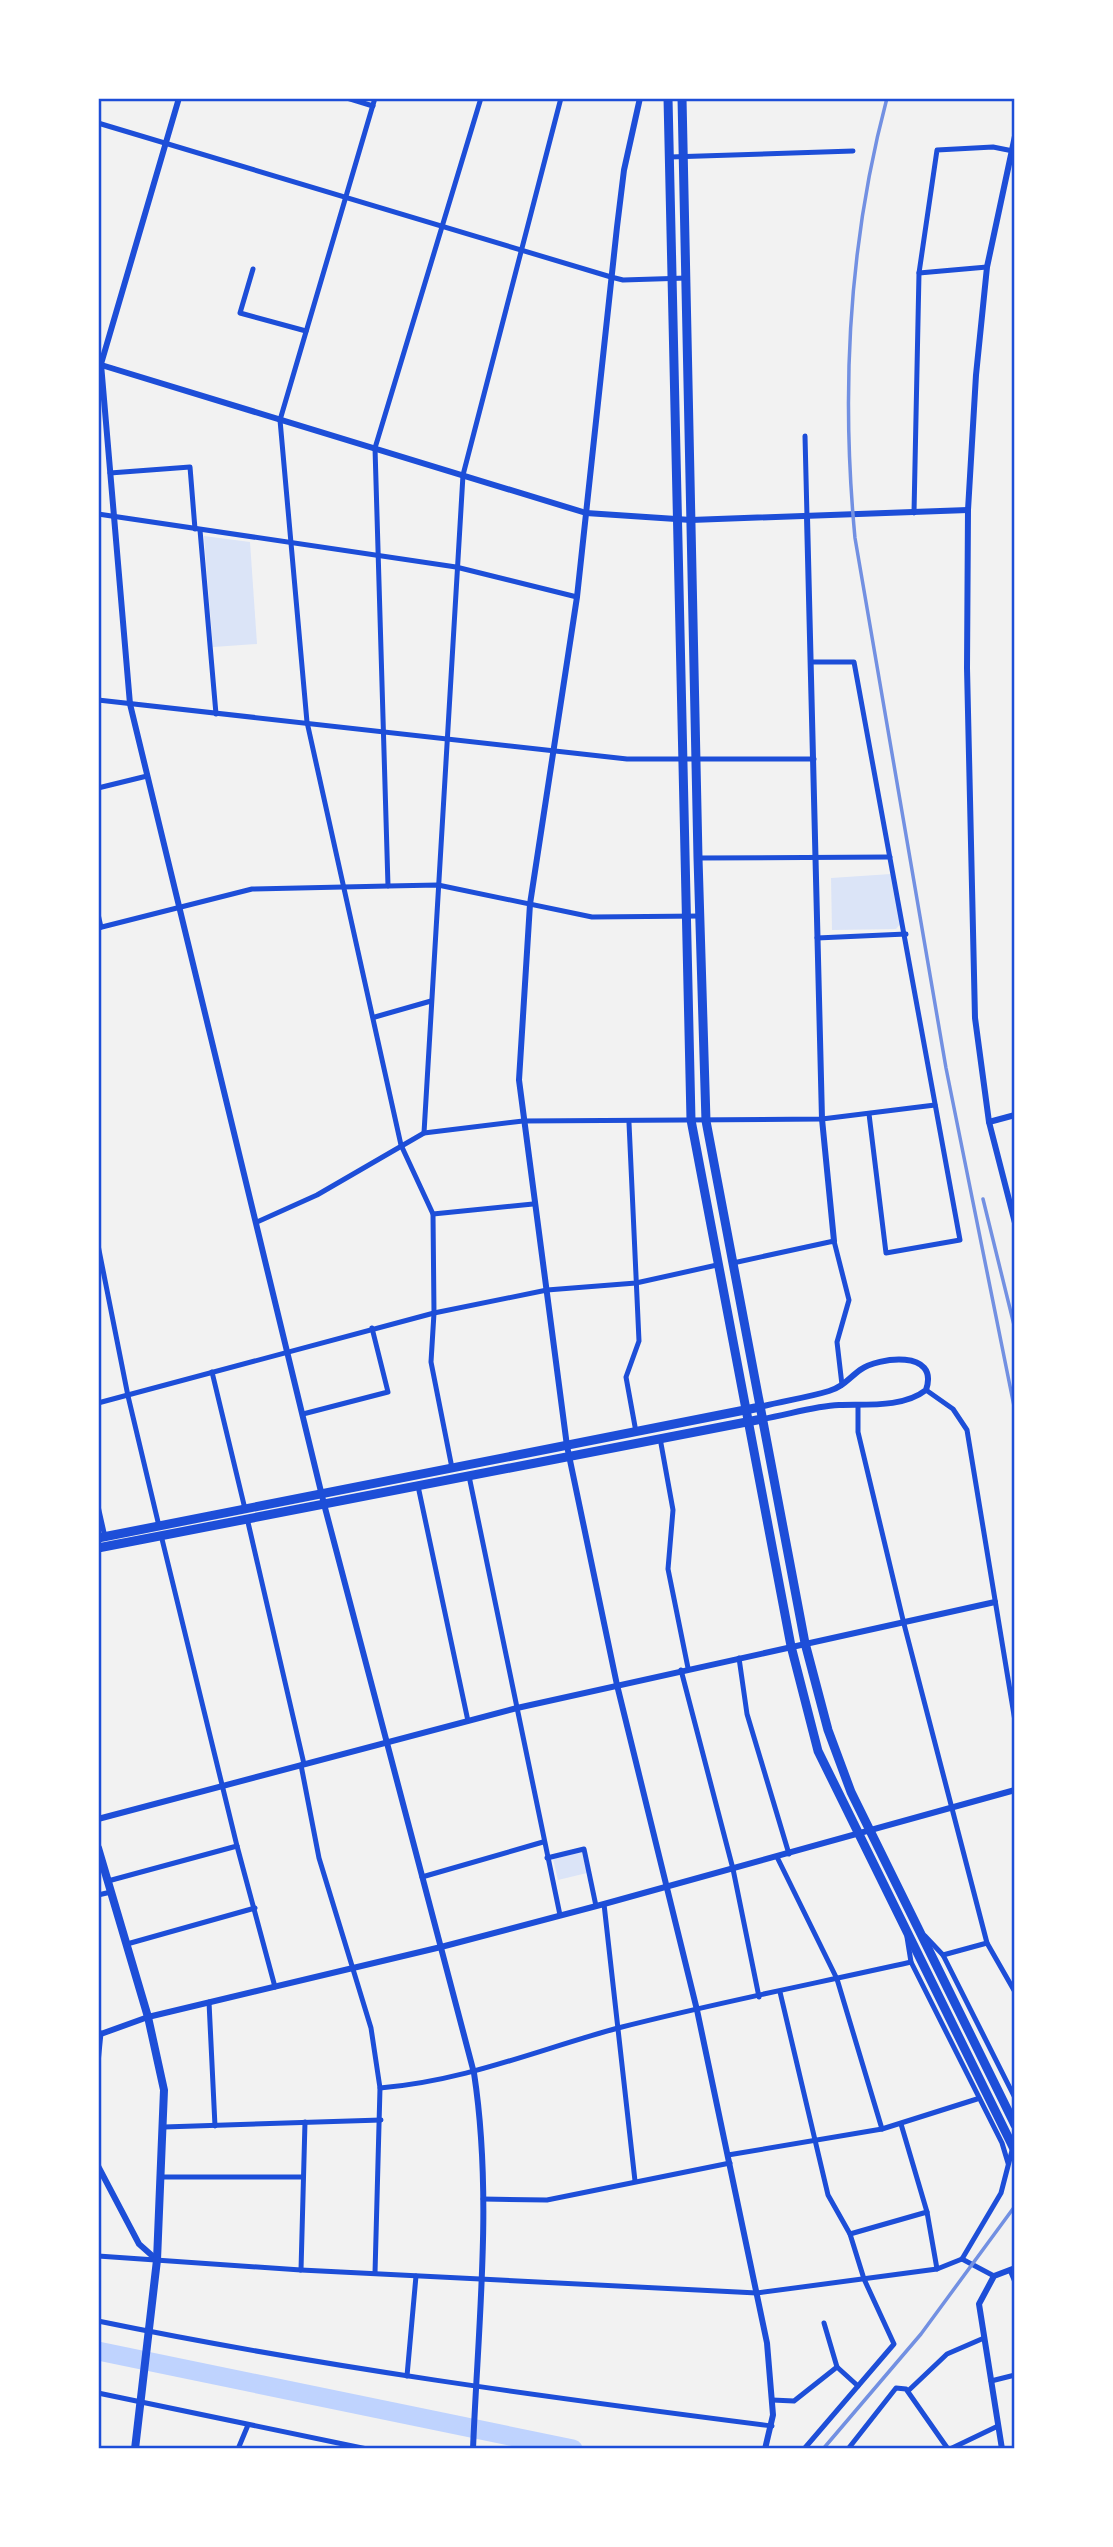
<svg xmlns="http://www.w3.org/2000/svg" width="1113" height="2547" viewBox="0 0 1113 2547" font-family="'Exo 2',sans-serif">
<rect width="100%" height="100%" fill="#f2f2f2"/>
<g fill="#dbe4f7">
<path d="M204 536 250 542 257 644 213 647Z"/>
<path d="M891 874 900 924 896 929 832 930 831 878Z"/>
<path d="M582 1852 587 1873 558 1880 553 1859Z"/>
</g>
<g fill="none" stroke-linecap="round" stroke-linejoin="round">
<path stroke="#bfd3fe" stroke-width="19" d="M98 2351 573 2449"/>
<g stroke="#1d4ed8" stroke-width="5">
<path d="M347 98 373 106"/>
<path d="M375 98 280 420 307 722 401 1145 433 1214 434 1313 431 1362 452 1468"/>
<path d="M98 123 611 277 623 280 687 278"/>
<path d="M670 157 853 151"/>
<path d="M253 269 240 313 306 331"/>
<path d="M919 273 987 267"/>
<path d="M805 436 807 517"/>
<path d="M110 473 190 467 195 529"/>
<path d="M914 513 919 273 937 150 993 147 1013 151"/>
<path d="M98 514 456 567 577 597"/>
<path d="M200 530 216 714"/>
<path d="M812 662H854L960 1240 886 1253 869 1114"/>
<path d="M98 700 627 759H814"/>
<path d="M98 788 147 776"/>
<path d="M698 858 890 857"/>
<path d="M388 886 375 448 481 98"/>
<path d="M98 914 101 927"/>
<path d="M98 928 252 889 388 886 438 885 592 917 701 916"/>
<path d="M817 938 906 934"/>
<path d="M375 1017 431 1001"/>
<path d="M629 1123 639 1341 626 1377 636 1432"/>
<path d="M424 1133 463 475 561 98"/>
<path d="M433 1214 533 1204"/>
<path d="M257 1222 317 1195 424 1133 523 1121 822 1119 935 1105"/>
<path d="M98 1245 128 1396 159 1526"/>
<path d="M733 1263 834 1241 849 1300 837 1342 842 1385"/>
<path d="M212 1372 245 1509"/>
<path d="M926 1390 953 1409 967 1430 1015 1721"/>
<path d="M98 1403 434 1313 547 1290 636 1283 717 1265"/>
<path d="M858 1407V1432L904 1624 987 1943 1015 1992"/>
<path d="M303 1414 388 1392 372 1328"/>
<path d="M660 1438 673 1510 668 1569 688 1668"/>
<path d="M469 1476 560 1915"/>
<path d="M418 1486 468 1721"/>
<path d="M98 1506 105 1537"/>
<path d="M247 1518 304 1764"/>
<path d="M161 1535 237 1846 275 1987"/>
<path d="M739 1658 747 1714 789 1854"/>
<path d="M681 1670 733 1869 759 1997"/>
<path d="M301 1765 319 1858 371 2028 380 2088 375 2273"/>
<path d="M777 1857 837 1979 882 2129"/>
<path d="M547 1858 584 1849 596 1906"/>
<path d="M422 1877 543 1842"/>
<path d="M108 1881 237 1846"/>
<path d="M98 1895 111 1892"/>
<path d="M604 1904 635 2181"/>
<path d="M925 1936 943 1955 1015 2098"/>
<path d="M907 1937 911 1962 1002 2143 1008 2163"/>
<path d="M127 1944 255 1908"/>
<path d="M943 1955 987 1943"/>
<path d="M780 1992 828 2195 850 2234 864 2279 894 2344 804 2449"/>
<path d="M209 2002 215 2126"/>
<path d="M98 2063 101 2033"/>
<path d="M380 2088C465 2081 537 2050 618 2028 715 2003 813 1984 911 1962"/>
<path d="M901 2124 927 2212 937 2269"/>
<path d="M164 2127 381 2120"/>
<path d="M728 2155 882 2129 977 2099"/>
<path d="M162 2177H302"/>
<path d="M483 2199 547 2200 730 2163"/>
<path d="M850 2234 927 2212"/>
<path d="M98 2256 301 2270 757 2293 937 2269 962 2259"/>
<path d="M962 2259 1001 2193 1015 2139"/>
<path d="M962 2259 994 2276"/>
<path d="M301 2270 305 2122"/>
<path d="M1010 2270 1015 2282"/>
<path d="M98 2321C322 2367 545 2397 772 2426"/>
<path d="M824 2323 837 2367"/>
<path d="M407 2376 416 2276"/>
<path d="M991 2381 1015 2375"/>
<path d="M908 2391 947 2354 984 2338"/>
<path d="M98 2393 367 2449"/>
<path d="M772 2400 794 2401 837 2367 858 2386"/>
<path d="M238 2449 248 2425"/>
<path d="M848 2449 896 2388 906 2389 948 2449"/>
<path d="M950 2449 998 2426"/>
</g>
<g stroke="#1d4ed8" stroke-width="6">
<path d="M179 98 101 364 130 704 324 1504 474 2073C493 2197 478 2324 473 2449"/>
<path d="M640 98 624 170 617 227 577 597 530 904 519 1080 567 1446 617 1685 697 2010 767 2343 773 2415 765 2449"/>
<path d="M1015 136 987 267 976 375 968 510 967 668 975 1018 989 1122 1015 1223"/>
<path d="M98 364 586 513 691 520 968 510"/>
<path d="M807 517 822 1119 834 1241"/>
<path d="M989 1122 1015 1115"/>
<path d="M760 1407C782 1401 806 1398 829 1391 843 1387 849 1378 860 1370 878 1357 940 1349 926 1390 903 1408 866 1404 839 1405 814 1406 787 1415 762 1419"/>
<path d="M98 1819 517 1708 995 1602"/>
<path d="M98 2035 148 2017 441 1947 604 1904 1015 1790"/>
<path d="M98 2166 139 2244 157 2260"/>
<path d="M1002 2449 979 2304 994 2276 1015 2268"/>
</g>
<path stroke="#1d4ed8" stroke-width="8" d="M98 1848 148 2017 164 2090 157 2260 135 2449"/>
<g stroke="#1d4ed8" stroke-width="9">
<path d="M668 98 691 1120 791 1646 818 1751 1015 2151"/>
<path d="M682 98 698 858 706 1121 805 1643 828 1730 851 1792 1015 2125"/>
<path d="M98 1538 760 1407"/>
<path d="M98 1548 762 1419"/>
</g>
<g stroke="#7290e2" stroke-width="3.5">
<path d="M887 98C849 241 841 391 855 538L946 1068 1015 1411"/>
<path d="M983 1199 1015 1329"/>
<path d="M823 2449 921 2334 1015 2206"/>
</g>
</g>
<rect width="1113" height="2547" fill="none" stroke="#ffffff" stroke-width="200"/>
<rect x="100" y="100" width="913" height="2347" fill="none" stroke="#1d4ed8" stroke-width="2.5"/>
</svg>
